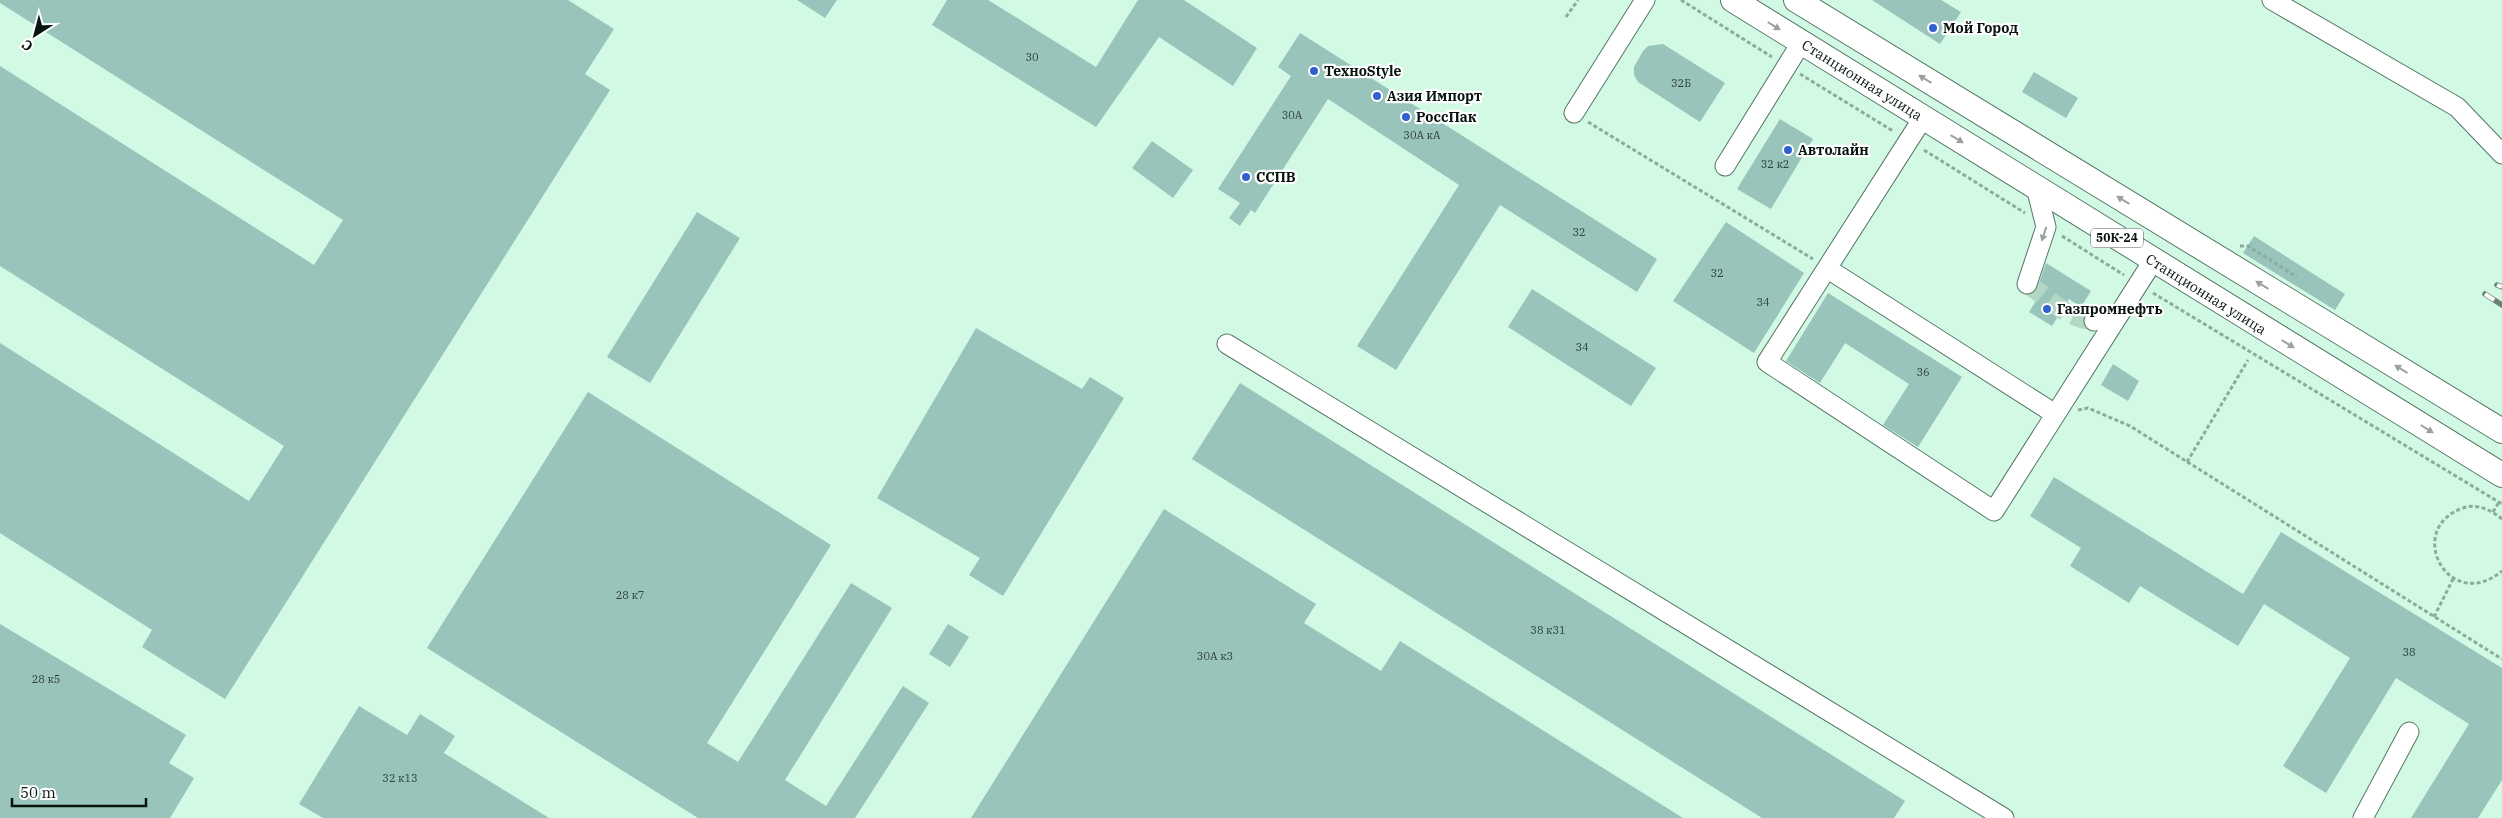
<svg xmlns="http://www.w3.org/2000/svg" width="2502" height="818" viewBox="0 0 2502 818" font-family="'IBM Plex Serif',serif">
<rect width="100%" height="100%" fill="#d2f9e4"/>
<g fill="#98c4bc">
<path d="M0 0H568L614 29 585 74 610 90 225 699 142 647 152 630 0 533V343L249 501 284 446 0 266V66L314 265 343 220 0 3Z"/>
<path d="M797 0H837L825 18Z"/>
<path d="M947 0H988L1096 67 1138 0H1184L1257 48 1233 86 1159 37 1096 127 932 25Z"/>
<path d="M1872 0H1941L1961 12 1940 44Z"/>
<path d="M1300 33 1657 259 1637 292 1500 205 1396 370 1357 346 1459 185 1328 99 1255 213 1251 210 1240 226 1229 218 1240 203 1218 189 1291 76 1278 67Z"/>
<path d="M1663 44 1725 83 1700 122 1638 82 1634 75V67L1643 51 1648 46Z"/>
<path d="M2034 72 2078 98 2066 118 2022 92Z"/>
<path d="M1780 119 1813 139 1771 209 1737 189Z"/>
<path d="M1152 141 1193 170 1173 198 1132 168Z"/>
<path d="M697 212 740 238 650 383 607 357Z"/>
<path d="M1726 222 1804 273 1754 353 1673 301Z"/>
<path d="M2254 236 2345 294 2335 310 2243 253Z"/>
<path d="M2046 263 2091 291 2081 307 2069 299 2052 326 2029 312 2045 286 2039 283Z"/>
<path d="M1532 289 1656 368 1631 406 1508 327Z"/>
<path d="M1828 293 1962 377 1918 447 1883 425 1909 384 1845 343 1820 383 1786 361Z"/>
<path d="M976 328 1082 389 1090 377 1124 398 1003 596 969 575 980 558 877 498Z"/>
<path d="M2113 364 2139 381 2128 401 2101 385Z"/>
<path d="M1240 383 1905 801 1894 818H1762L1192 459Z"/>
<path d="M588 392 831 545 707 743 738 762 851 583 892 608 785 780 826 806 903 686 929 703 855 818H698L427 648Z"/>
<path d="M2054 477 2243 594 2281 532 2502 668V780L2478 818H2411L2469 724 2396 678 2326 793 2283 766 2350 658 2264 604 2238 646 2140 586 2129 603 2070 566 2081 548 2030 516Z"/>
<path d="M1164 509 1316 604 1304 623 1381 671 1400 641 1683 818H971Z"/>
<path d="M0 624 186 735 169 763 194 778 170 818H0Z"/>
<path d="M948 624 969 637 950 667 929 654Z"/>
<path d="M359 706 407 735 420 714 455 736 444 753 549 818H323L299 804Z"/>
</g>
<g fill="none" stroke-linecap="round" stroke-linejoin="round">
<path stroke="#b4d7c4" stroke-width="19" stroke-dasharray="19 9" stroke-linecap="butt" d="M2027 284C2051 299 2064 318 2094 321"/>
<g stroke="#576" stroke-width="21">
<g id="minor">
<path d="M2272 0 2457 107 2502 154"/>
<path d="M1574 113 1645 0"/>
<path d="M1923 118 1767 362 1994 511 2153 261"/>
<path d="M1725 166 1801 43"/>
<path d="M1828 269 2055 414"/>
<path d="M2027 284 2046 227 2036 187"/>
<path d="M2094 321 2119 314"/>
<path d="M1227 344 2004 818"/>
<path d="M2363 818 2409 732"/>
</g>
</g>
<g stroke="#576" stroke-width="26">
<g id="major">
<path d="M1733 0 2502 475"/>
<path d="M1796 0 2502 431"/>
</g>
</g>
<g stroke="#8dab9b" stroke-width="3" stroke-dasharray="4 2.5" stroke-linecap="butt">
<path d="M1681 0 1772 57"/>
<path d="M1566 17 1578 0"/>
<path d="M1800 74 1893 131"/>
<path d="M1588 122 1813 259"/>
<path d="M1924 150 2025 213"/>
<path d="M2062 236 2124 275"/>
<path d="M2240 246H2248L2297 277"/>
<path d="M2153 293 2502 504"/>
<path d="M2078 410 2088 408 2130 426 2502 659"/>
<path d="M2187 462 2248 360"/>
<path d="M2493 512 2499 502"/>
<path d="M2502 519C2491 510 2477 503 2463 508 2403 529 2449 615 2502 571"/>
<path d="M2434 617 2453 579"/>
</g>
<use href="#minor" stroke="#fff" stroke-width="19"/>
<use href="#major" stroke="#fff" stroke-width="24"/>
<g stroke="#698275" stroke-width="5.5">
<g id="rail">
<path d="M2497 285 2502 287"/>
<path d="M2485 294 2502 305"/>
</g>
</g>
<use href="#rail" stroke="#fff" stroke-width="4" stroke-dasharray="11" stroke-linecap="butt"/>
</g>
<defs><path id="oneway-solid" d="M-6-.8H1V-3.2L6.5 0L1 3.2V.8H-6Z" transform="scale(1.25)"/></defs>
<g fill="#9ca19f">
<use href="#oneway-solid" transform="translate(1774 26) rotate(32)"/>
<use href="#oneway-solid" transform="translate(1925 79) rotate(-149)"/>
<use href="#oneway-solid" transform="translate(1957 139) rotate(31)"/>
<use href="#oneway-solid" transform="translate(2123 200) rotate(-149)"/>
<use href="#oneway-solid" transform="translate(2044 234) rotate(108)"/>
<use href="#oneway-solid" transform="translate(2262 285) rotate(-149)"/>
<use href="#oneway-solid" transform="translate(2288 344) rotate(32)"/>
<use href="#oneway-solid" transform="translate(2401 369) rotate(-149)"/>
<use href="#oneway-solid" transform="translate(2427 429) rotate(32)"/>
</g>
<g fill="#3060cf" stroke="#fff" stroke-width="2">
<circle cx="1933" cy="28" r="5"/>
<circle cx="1314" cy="71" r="5"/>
<circle cx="1377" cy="96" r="5"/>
<circle cx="1406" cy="117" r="5"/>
<circle cx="1788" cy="150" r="5"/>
<circle cx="1246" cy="177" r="5"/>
<circle cx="2047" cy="309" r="5"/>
</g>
<g text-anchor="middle" stroke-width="4.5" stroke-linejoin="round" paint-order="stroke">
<g font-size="11" fill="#2c413a">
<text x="1032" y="61">30</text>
<text x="1681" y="87">32Б</text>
<text x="1292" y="119">30А</text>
<text x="1422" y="139">30А кА</text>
<text x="1775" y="168">32 к2</text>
<text x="1579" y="236">32</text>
<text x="1717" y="277">32</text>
<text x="1763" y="306">34</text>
<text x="1582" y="351">34</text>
<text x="1923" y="376">36</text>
<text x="630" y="599">28 к7</text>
<text x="1548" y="634">38 к31</text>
<text x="2409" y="656">38</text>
<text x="1215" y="660">30А к3</text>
<text x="46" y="683">28 к5</text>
<text x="400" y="782">32 к13</text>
</g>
<rect fill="#fff" stroke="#525b57" stroke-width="1" x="2091" y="228.5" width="52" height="19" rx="4"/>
<g font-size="12" font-weight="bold" fill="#08150f">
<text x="2117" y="242">50К-24</text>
</g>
<g font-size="14" font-weight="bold" fill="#08150f" stroke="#fff" text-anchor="start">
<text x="1943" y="33">Мой Город</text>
<text x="1324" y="76">ТехноStyle</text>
<text x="1387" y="101">Азия Импорт</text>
<text x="1416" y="122">РоссПак</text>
<text x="1798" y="155">Автолайн</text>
<text x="1256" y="182">ССПВ</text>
<text x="2057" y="314">Газпромнефть</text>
</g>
<g font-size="14" fill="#08150f" stroke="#fff">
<text transform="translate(1862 80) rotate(32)" y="5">Станционная улица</text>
<text transform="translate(2206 294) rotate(32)" y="5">Станционная улица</text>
</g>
</g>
<g transform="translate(35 35) rotate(216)" stroke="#ffffff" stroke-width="4" paint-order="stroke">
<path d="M0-4L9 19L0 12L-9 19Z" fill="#08150f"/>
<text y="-8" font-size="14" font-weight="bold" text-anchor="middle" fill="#08150f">С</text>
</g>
<path d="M12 798v8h134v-8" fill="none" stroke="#08150f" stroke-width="2.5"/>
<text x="20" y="798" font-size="15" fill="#08150f" stroke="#ffffff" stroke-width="4" paint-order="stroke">50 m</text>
</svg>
